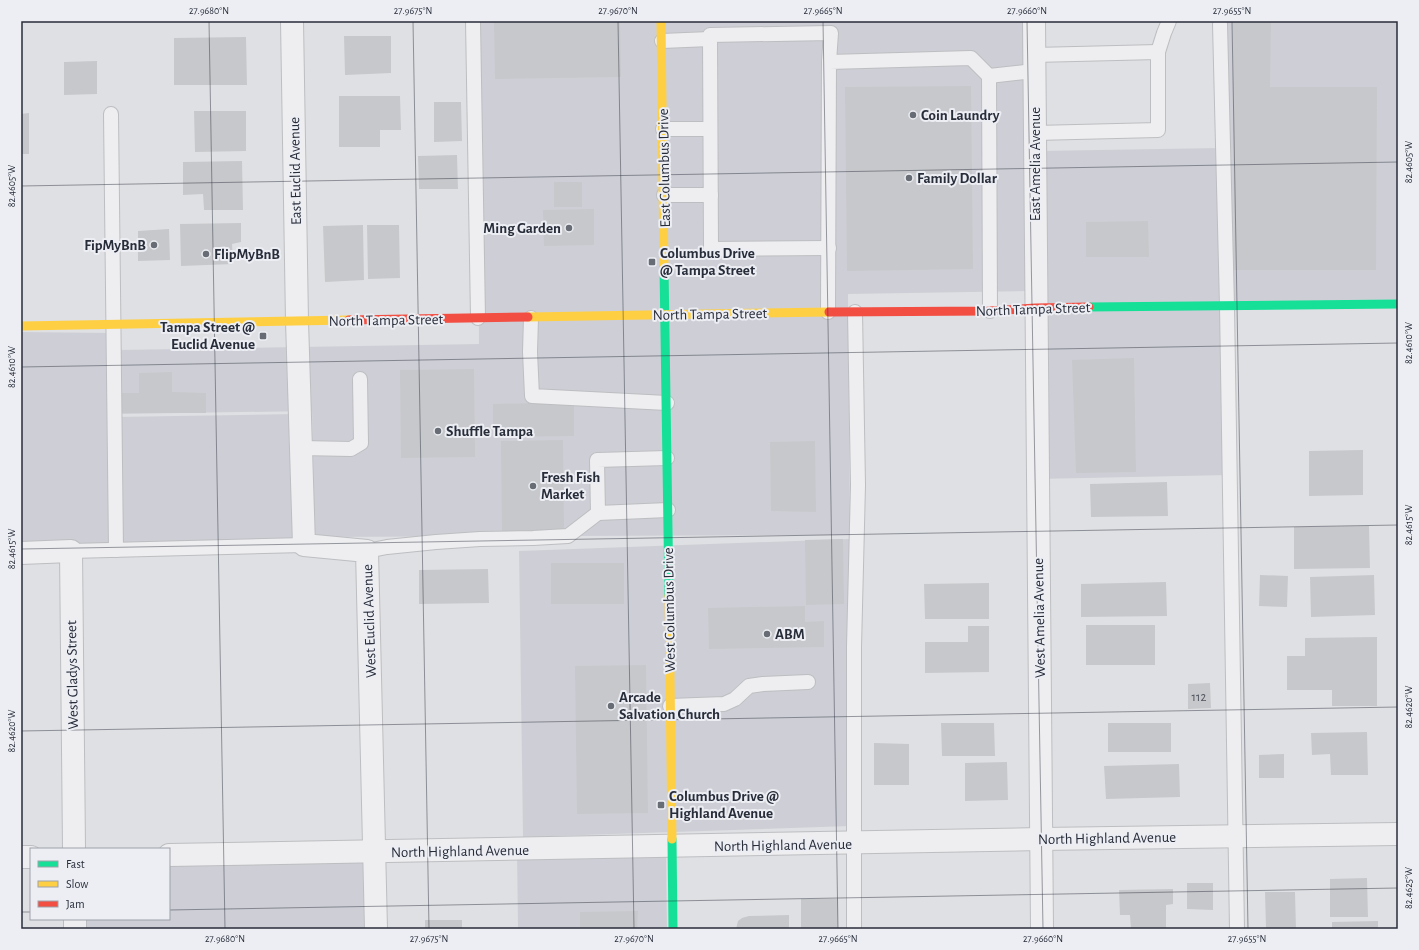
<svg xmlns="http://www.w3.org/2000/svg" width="1419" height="950" viewBox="0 0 1419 950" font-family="'Alegreya Sans',sans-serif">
<rect width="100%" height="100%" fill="#dfe0e3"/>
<g fill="#cecfd6">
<path d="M477 21H1025L1026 291 848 294 850 535 315 537 312 411 119 414 117 350 479 344Z"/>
<path d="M1218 21H1398V304L1037 307V151L1220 148Z"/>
<path d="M1227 306 1230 475 1038 479V313Z"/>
<path d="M21 332 111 333 113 417 295 414 298 542 21 551Z"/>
<path d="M849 539 851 826 523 837 519 551Z"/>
<path d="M666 852 667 929H518L517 854Z"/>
<path d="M368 856 369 929H78V919H169V859Z"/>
</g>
<g fill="#c7c8cb">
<path d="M494 21H620L621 77 495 79Z"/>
<path d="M1233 21H1271L1270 87H1377L1376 270H1234Z"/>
<path d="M344 36H391V73L345 75Z"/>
<path d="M246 37 247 85H174V38Z"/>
<path d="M97 61V94L64 95V62Z"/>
<path d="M971 86 973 269 847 271 845 87Z"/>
<path d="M339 96H400L401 130H380V147H339Z"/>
<path d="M434 102H461L462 141 434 142Z"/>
<path d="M194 111H246V151L195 152Z"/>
<path d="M29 113V154H21V114Z"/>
<path d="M457 155 458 189H419L418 156Z"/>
<path d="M242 161 243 210H204L203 194 183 195V162Z"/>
<rect x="554" y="182" width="28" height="25"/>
<path d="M594 209V245L544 246 543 210Z"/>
<path d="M1148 221 1149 257H1086V222Z"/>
<path d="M241 223V242L232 244 233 264 181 266 180 224Z"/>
<path d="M363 225 364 280 325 282 323 226Z"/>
<path d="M367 225H399L400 278 368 279Z"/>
<path d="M169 229 170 260 138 261V231Z"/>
<path d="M1134 358 1136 472 1076 473 1072 360Z"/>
<path d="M474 369 475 457 401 458 400 370Z"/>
<path d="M172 372V392L206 393V413H122V393H139V373Z"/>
<path d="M574 402V436L493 437V404Z"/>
<path d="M563 440 564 531 502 532 501 441Z"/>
<path d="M815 441 816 512 771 511 770 442Z"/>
<path d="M1363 450V495L1309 496V451Z"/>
<path d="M1167 482 1168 516 1091 517 1090 484Z"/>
<path d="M1369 526 1370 568 1294 569V527Z"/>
<path d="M843 539 844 604 806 605 805 540Z"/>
<rect x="551" y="563" width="73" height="41"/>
<path d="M488 569 489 603 419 604V570Z"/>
<path d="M1260 575 1288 576 1287 607 1259 606Z"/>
<path d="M1374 575 1375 615 1311 617 1310 577Z"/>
<path d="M1166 582 1167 616 1081 617V584Z"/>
<path d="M989 583V619H925L924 584Z"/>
<path d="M805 606V622L824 621V647L709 649 708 608Z"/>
<rect x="1086" y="625" width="69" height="40"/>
<path d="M968 626H989V672L925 673V642H968Z"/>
<path d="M1377 637V706H1332V690H1287V656H1305V638Z"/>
<path d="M646 665 648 813 577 814 575 666Z"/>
<path d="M1210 683 1211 708 1188 709V684Z"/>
<path d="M941 723H994L995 756H942Z"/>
<rect x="1108" y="723" width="63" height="29"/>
<path d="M1367 732 1368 775H1331L1330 754 1312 755 1311 733Z"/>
<path d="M874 743 909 744V785H874Z"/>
<path d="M1284 754V778H1259V755Z"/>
<path d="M1007 762 1008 800 965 801V763Z"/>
<path d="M1179 764 1180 797 1106 799 1104 766Z"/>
<path d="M1367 878 1368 917H1330V879Z"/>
<path d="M1187 883H1213V910L1187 909Z"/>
<path d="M1173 889V904L1166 905V929H1131L1130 915H1120L1119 890Z"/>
<path d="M1265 892H1295L1296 929H1266Z"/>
<rect x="801" y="899" width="37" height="30"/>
<path d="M638 911 637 929H580V912Z"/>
<path d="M789 915V929H736L738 921 742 918 749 916Z"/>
<rect x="425" y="920" width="37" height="9"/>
<path d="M1378 921V929H1332V922Z"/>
</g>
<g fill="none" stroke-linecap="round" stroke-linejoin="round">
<g stroke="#bdbec1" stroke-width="16">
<g id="lane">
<path d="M473 21 478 318"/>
<path d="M1220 24 1227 306 1237 929"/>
<path d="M662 41 710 39"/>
<path d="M1158 52 1164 33 1169 21"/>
<path d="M1034 55 1158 52V130L1035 133"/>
<path d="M989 76 990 311"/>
<path d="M111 114 116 550"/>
<path d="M663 129H710"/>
<path d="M664 195H711"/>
<path d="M829 248 711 249 710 35 831 33 829 62"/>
<path d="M828 312 829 62 971 58 989 76 1034 71"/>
<path d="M531 318 530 352 532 396 667 403"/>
<path d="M301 448 351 449 361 443 360 379"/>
<path d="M667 458 597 460 598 513 668 510"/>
<path d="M71 551 304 545"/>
<path d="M367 551 387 547 436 542 480 539 533 538 568 536 598 513"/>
<path d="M670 706 724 704 735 699 749 686 763 684 808 682"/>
<path d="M854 929V647L858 485 855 312"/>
</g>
</g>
<g stroke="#bdbec1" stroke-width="24">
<g id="street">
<path d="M292 21 297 321 304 545 367 551 376 929"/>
<path d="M1034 21 1042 929"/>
<path d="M21 553 71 551 74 849"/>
<path d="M169 855 1041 839 1398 834"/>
<path d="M21 857H31"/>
<path d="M75 919V929"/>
</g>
</g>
<use href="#lane" stroke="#eeeef0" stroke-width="14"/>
<use href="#street" stroke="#eeeef0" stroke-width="22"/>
<g stroke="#16e098" stroke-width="9">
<path d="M664 267 669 596"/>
<path d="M1089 307 1398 304"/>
<path d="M672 839 673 929"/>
</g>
<g stroke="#ffcf43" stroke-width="9">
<path d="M661 21 664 267"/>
<path d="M528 317 829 312"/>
<path d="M21 326 349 320"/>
<path d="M669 596 672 839"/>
</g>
<g stroke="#f24e42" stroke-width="9">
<path d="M829 312 990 311 1036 308 1089 307"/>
<path d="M349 320 528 317"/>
</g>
</g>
<path fill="none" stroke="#282d3a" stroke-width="1" stroke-opacity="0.45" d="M209 21 225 929M413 21 429 929M618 21 634 929M823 21 838 929M1027 21 1043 929M1232 21 1248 929M21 186 1398 162M21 367 1398 343M21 549 1398 525M21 731 1398 707M169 910 1398 888M21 912H31"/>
<g fill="#686c75" stroke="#eceef3" stroke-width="1.5">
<circle cx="913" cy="115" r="4"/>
<circle cx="909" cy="178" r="4"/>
<circle cx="569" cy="228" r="4"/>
<circle cx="154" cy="245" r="4"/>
<circle cx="206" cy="254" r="4"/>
<rect x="648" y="258" width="8" height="8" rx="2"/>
<rect x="259" y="332" width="8" height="8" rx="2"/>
<circle cx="438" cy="431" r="4"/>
<circle cx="533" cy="486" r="4"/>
<circle cx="767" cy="634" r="4"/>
<circle cx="611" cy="706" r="4"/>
<rect x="657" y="801" width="8" height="8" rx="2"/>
</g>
<g text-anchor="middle" stroke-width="4" stroke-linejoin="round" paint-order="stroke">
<g font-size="13" fill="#50545f">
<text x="1199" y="701">112</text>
</g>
<g font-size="15" font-weight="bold" fill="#282d3a" stroke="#eceef3" text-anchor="start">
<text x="921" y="120">Coin Laundry</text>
<text x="917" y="183">Family Dollar</text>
<text x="561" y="233" text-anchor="end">Ming Garden</text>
<text x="146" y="250" text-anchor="end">FipMyBnB</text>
<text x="660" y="258">Columbus Drive<tspan x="660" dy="17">@ Tampa Street</tspan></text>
<text x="214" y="259">FlipMyBnB</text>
<text x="255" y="332" text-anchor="end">Tampa Street @<tspan x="255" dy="17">Euclid Avenue</tspan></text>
<text x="446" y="436">Shuffle Tampa</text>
<text x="541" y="482">Fresh Fish<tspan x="541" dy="17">Market</tspan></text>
<text x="775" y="639">ABM</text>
<text x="619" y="702">Arcade<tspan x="619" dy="17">Salvation Church</tspan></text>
<text x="669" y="801">Columbus Drive @<tspan x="669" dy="17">Highland Avenue</tspan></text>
</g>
<g font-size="15" fill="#282d3a" stroke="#eceef3">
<text transform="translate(1035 164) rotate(-90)" y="5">East Amelia Avenue</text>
<text transform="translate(664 168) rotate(-91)" y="5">East Columbus Drive</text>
<text transform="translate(295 171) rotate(-91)" y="5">East Euclid Avenue</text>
<text transform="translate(1033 309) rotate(-2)" y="5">North Tampa Street</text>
<text transform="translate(710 314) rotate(-1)" y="5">North Tampa Street</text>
<text transform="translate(386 320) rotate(-1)" y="5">North Tampa Street</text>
<text transform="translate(669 610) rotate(-91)" y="5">West Columbus Drive</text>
<text transform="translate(1039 618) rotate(-91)" y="5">West Amelia Avenue</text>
<text transform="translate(369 621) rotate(-92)" y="5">West Euclid Avenue</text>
<text transform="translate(72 675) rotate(-91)" y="5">West Gladys Street</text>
<text transform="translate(1107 838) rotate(-1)" y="5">North Highland Avenue</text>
<text transform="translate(783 845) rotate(-1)" y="5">North Highland Avenue</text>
<text transform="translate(460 851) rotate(-1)" y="5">North Highland Avenue</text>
</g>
</g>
<rect width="1419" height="950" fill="none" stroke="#eceef3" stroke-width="44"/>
<rect x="30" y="848" width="140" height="72" fill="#eceef3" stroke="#9ea1a9"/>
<rect x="38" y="861" width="20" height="6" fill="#16e098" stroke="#9ea1a9"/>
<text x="66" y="868" font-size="12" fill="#282d3a">Fast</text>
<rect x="38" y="881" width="20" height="6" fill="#ffcf43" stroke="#9ea1a9"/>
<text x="66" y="888" font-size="12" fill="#282d3a">Slow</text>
<rect x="38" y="901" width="20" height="6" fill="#f24e42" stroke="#9ea1a9"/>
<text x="66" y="908" font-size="12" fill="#282d3a">Jam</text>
<rect x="22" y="22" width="1375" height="906" fill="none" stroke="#282d3a" stroke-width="1.5"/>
<g font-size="10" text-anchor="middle" fill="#282d3a">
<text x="209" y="14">27.9680°N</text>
<text x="413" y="14">27.9675°N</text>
<text x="618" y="14">27.9670°N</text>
<text x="823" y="14">27.9665°N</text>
<text x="1027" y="14">27.9660°N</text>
<text x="1232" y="14">27.9655°N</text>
<text transform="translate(1408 162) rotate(-90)" y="4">82.4605°W</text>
<text transform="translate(11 186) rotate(-90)" y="4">82.4605°W</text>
<text transform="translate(1408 343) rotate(-90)" y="4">82.4610°W</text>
<text transform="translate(11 367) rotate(-90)" y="4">82.4610°W</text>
<text transform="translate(1408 525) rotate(-90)" y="4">82.4615°W</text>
<text transform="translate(11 549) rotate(-90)" y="4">82.4615°W</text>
<text transform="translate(1408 707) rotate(-90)" y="4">82.4620°W</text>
<text transform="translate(11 731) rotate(-90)" y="4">82.4620°W</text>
<text transform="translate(1408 888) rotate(-90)" y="4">82.4625°W</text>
<text x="225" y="942">27.9680°N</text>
<text x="429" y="942">27.9675°N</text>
<text x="634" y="942">27.9670°N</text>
<text x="838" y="942">27.9665°N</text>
<text x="1043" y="942">27.9660°N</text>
<text x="1247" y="942">27.9655°N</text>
</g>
</svg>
